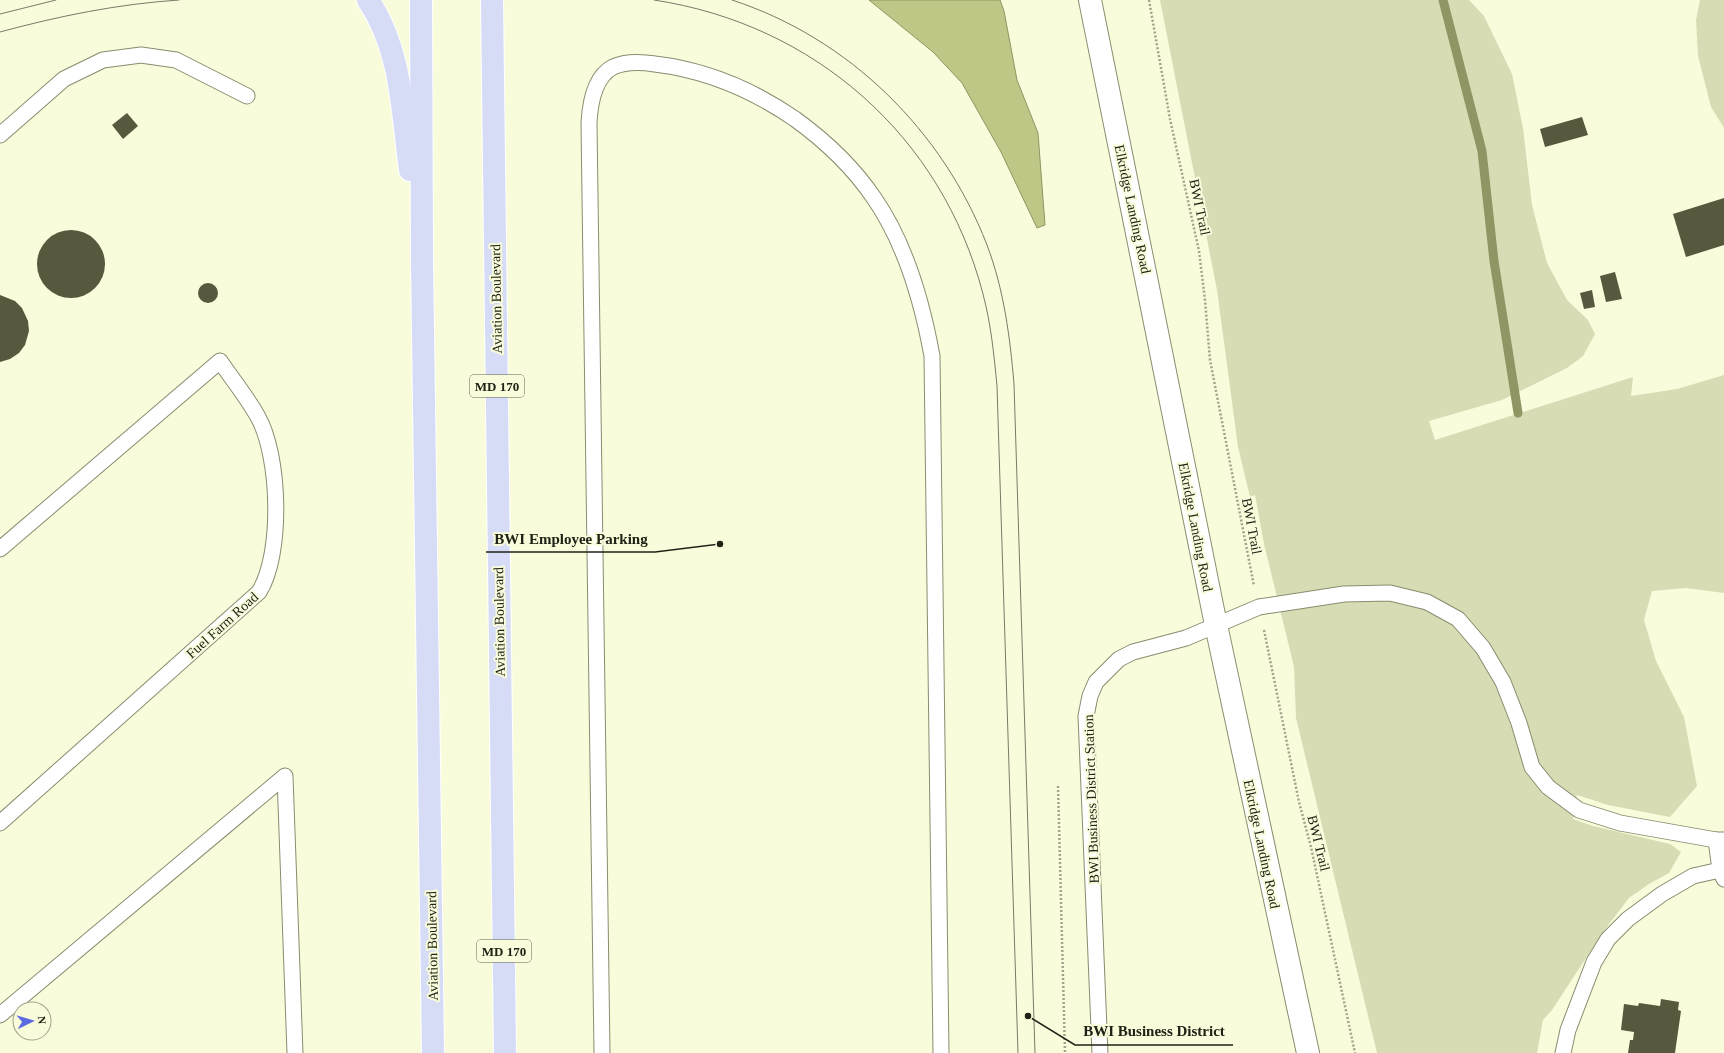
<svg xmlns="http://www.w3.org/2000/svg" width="1724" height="1053" viewBox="0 0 1724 1053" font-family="'Times New Roman',serif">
<rect width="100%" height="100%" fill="#f8fcdb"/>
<g fill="#d8dcb5">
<path d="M1160 0H1469L1484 16 1512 74 1523 128 1532 205 1547 263 1567 300 1588 320 1595 334 1583 356 1567 368 1502 400 1429 421 1435 440 1633 377 1631 396 1677 389 1724 375V593L1686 588 1652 591 1644 620 1656 661 1684 717 1697 786 1670 817 1608 805 1577 795 1573 819 1593 826 1670 844 1681 852 1669 873 1649 884 1629 898 1603 932 1552 1010 1543 1020 1537 1053H1377L1296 718 1294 667 1264 544 1255 495 1250 497 1238 447 1217 290Z"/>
<path d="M1700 0H1724V128L1711 107 1698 56 1696 20Z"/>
</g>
<path fill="#c0c686" stroke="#909564" d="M869 0H1000L1004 11 1017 80 1038 133 1045 225 1037 228 1001 152 962 83 933 52Z"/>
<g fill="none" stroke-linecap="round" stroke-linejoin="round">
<path stroke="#909564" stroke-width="9" d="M1443 0 1482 151 1494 261 1518 413"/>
</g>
<g fill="#56593d">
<path d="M127 113 138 126 123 139 112 125Z"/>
<path d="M1582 117 1588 135 1545 147 1540 129Z"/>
<path d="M1724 198V245L1686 257 1673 214Z"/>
<circle cx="71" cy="264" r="34"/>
<path d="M1615 272 1622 299 1606 302 1600 276Z"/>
<circle cx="208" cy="293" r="10"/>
<path d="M1592 290 1595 307 1584 309 1580 293Z"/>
<path d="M0 295 15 301 22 308 28 321 29 331 25 345 19 353 10 359 0 362Z"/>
<path d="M1661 999 1679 1002 1678 1010 1681 1011 1675 1053H1628L1630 1040H1633L1634 1032 1621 1030 1624 1004 1638 1006 1639 1003 1660 1006Z"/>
</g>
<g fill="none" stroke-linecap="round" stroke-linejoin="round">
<g stroke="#898c6f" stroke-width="17">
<g id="service">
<path d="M0 135 64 79 103 60 141 55 176 60 247 96"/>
<path d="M0 549 220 361C232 379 247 397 258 417 280 456 283 554 259 592L0 823"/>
<path d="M1716 840 1720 870 1724 879"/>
<path d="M0 1015 285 776 295 1053"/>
<path d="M602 1053 589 123C590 104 594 77 613 67 626 61 642 62 655 64 705 70 753 90 795 119 824 140 853 167 874 198 906 244 922 301 932 356L941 1053"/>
<path d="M1100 1053 1086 716 1090 696 1096 682 1119 659 1133 652 1186 638 1259 607 1344 594 1390 593 1427 602 1458 619 1483 648 1503 682 1519 723 1532 767 1548 787 1579 810 1620 823 1716 840H1724"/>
<path d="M1563 1053 1568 1030 1594 962 1608 939 1628 919 1662 894 1693 876 1720 870"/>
</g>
</g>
<g stroke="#898c6f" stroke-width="24">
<path id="tertiary" d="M1090 0 1216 625 1308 1053"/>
</g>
<g stroke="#fff" stroke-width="24">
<g id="primary">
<path d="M368 0C402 50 402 112 410 170"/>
<path d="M421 0 422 259 433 1053"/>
<path d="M492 0 505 1053"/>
</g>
</g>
<g stroke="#a1a48b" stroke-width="2.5" stroke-dasharray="2 2" stroke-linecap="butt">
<path d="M1149 0 1170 119 1199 251 1205 300 1210 360 1254 586"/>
<path d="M1264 630 1299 802 1311 847 1355 1053"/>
<path d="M1058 786 1065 1053"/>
</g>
<use href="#service" stroke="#fff" stroke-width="15"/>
<use href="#tertiary" stroke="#fff" stroke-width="22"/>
<use href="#primary" stroke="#d6dcf5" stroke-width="22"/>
<g stroke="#787b66" stroke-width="1">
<path d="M654 0C814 24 942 136 983 294 991 324 994 355 997 386L1018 1053"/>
<path d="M732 0C849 38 943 131 987 245 1004 290 1010 337 1014 384L1035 1053"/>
<path d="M0 14 56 0"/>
<path d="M0 32C59 16 118 4 179 0"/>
</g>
</g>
<g text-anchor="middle" stroke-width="4" stroke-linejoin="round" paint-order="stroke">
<g fill="#f8fcdb" stroke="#626351" stroke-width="1">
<rect x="470" y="375" width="54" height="22" rx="3"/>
<rect x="477" y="940" width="54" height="22" rx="3"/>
</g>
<g font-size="13" font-weight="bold" fill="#212216">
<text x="497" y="391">MD 170</text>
<text x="504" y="956">MD 170</text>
</g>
<g font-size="14" fill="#212216" stroke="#f8fcdb">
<text transform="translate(1200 207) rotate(78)" y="5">BWI Trail</text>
<text transform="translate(1133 209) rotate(78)" y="5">Elkridge Landing Road</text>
<text transform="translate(496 299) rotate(-91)" y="5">Aviation Boulevard</text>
<text transform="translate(1252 526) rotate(79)" y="5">BWI Trail</text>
<text transform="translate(1196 527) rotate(79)" y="5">Elkridge Landing Road</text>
<text transform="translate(499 622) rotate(-91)" y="5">Aviation Boulevard</text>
<text transform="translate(222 625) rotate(-42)" y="5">Fuel Farm Road</text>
<text transform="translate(1091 799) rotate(-92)" y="5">BWI Business District Station</text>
<text transform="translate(1319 843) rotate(76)" y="5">BWI Trail</text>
<text transform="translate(1262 844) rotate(78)" y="5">Elkridge Landing Road</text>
<text transform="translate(432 946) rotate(-91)" y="5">Aviation Boulevard</text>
</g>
</g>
<path fill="none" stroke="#212216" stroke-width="1.5" d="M720 544L655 552H486M1028 1016L1075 1045H1233"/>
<g fill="#212216" stroke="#f8fcdb" stroke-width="1.5">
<circle cx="720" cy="544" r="4"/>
<circle cx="1028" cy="1016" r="4"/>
</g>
<g font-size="15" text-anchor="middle" font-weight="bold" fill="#212216" stroke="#f8fcdb" stroke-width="4" stroke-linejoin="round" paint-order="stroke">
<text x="571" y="544">BWI Employee Parking</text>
<text x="1154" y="1036">BWI Business District</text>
</g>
<g transform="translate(32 1021) rotate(85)"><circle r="19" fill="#f8fcdb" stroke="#a2a58c"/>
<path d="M0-3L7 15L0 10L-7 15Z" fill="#5e6ae2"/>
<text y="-6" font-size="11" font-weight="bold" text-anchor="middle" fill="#212216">N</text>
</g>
</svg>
